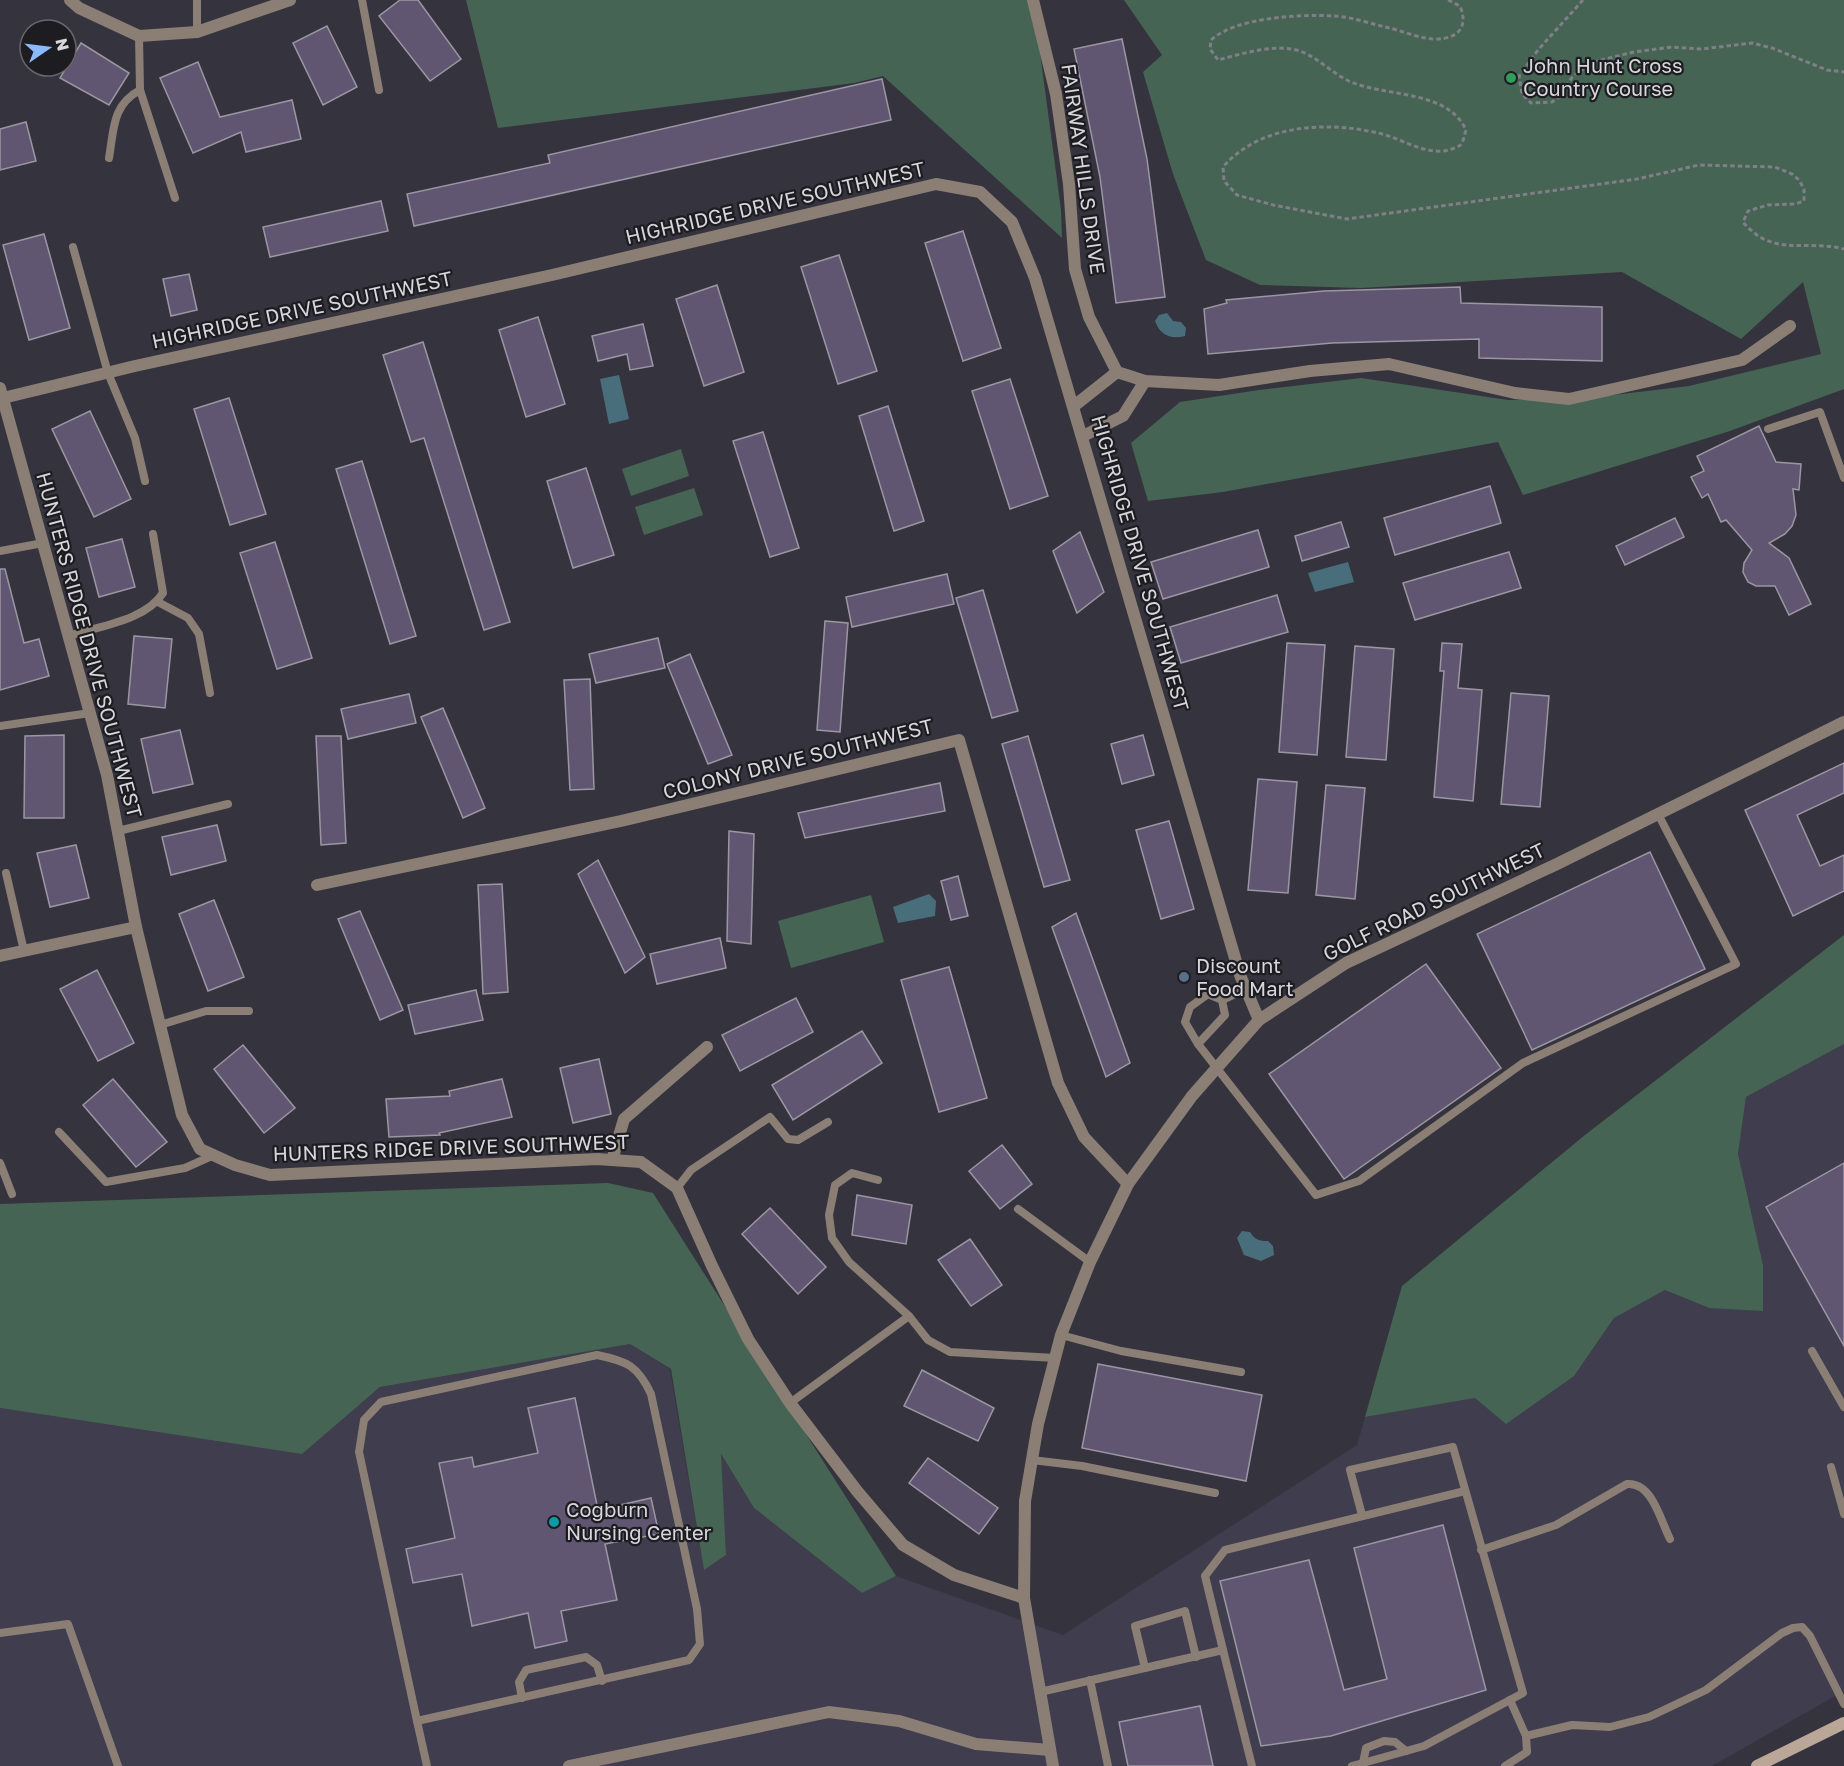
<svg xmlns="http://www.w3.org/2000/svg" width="1844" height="1766" viewBox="0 0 1844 1766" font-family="'Golos Text',sans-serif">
<rect width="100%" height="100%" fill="#35343e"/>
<path fill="#3f3d4e" d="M1844 1044V1691L1712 1766H0V1408L301 1454 380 1387 630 1344 670 1369 704 1570 726 1555 720 1453 754 1508 862 1593 896 1576 1063 1635 1357 1445 1365 1417 1475 1398 1574 1376 1614 1318 1665 1290 1709 1308 1763 1265 1738 1154 1746 1097Z"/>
<g fill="#466454">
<path d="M466 0H1033L1061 210 1062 238 883 76 854 83 498 128Z"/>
<path d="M1124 0H1844V389L1730 431 1523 495 1498 442 1223 492 1148 501 1131 443 1180 402 1259 390 1361 378 1508 400 1580 399 1689 386 1821 354 1803 282 1741 339 1622 272 1361 288 1260 285 1206 260 1173 174 1143 72 1162 55Z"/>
<path d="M681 449 689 476 631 496 622 469Z"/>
<path d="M694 488 703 515 644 535 635 507Z"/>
<path d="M871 895 884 942 791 968 778 921Z"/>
<path d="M1844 935V1044L1746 1097 1738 1154 1763 1265V1311L1709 1308 1665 1290 1614 1318 1574 1376 1506 1424 1475 1398 1365 1417 1402 1286 1585 1135Z"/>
<path d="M608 1183 653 1193 896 1576 862 1593 754 1508 721 1454 726 1555 704 1570 671 1369 630 1344 380 1387 302 1454 0 1408V1204Z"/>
</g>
<g fill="#496e7b">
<path d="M1167 313 1173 321 1181 322 1186 328 1185 336C1171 340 1160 335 1155 321L1159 315Z"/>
<path d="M619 375 629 419 609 424 600 379Z"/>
<path d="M1348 562 1354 582 1315 592 1308 573Z"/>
<path d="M929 894 936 901 935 916 898 923 893 907Z"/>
<path d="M1242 1231 1250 1232C1255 1240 1259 1241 1268 1241L1273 1246 1274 1255 1261 1261 1244 1255 1237 1238Z"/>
</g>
<g fill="#615672" stroke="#9b96a2" stroke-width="1.5">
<path d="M400 0H418L461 59 430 81 379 16Z"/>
<path d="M327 26 357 87 323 105 293 43Z"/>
<path d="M1122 39 1147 159 1165 297 1116 303 1100 177 1074 49Z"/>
<path d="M81 43 129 73 109 105 60 78Z"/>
<path d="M198 62 220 117 292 100 301 139 246 152 241 132 193 153 160 78Z"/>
<path d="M882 79 891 120 414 226 407 194 550 163 548 155Z"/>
<path d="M26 122 36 161 0 170V129Z"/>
<path d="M381 201 388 231 270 257 263 227Z"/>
<path d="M963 231 1001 348 963 361 925 243Z"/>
<path d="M44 234 70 328 29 340 3 245Z"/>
<path d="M839 255 877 371 838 384 801 267Z"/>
<path d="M189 274 197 310 171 316 163 279Z"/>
<path d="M717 285 744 372 704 386 676 299Z"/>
<path d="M1460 287 1461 303 1602 307V361L1479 358V339L1332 343 1208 354 1204 309 1227 303 1226 300 1324 291Z"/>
<path d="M538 317 565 404 526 417 499 330Z"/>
<path d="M643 324 653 366 630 370 627 354 598 361 592 336Z"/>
<path d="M423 342 510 622 484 630 424 438 411 442 383 355Z"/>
<path d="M1010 379 1048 496 1010 509 972 391Z"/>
<path d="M229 398 266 514 230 525 194 409Z"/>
<path d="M888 406 924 521 894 531 859 416Z"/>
<path d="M90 411 131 499 94 517 52 429Z"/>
<path d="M1759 426 1776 462 1801 464 1799 490 1793 489 1796 515 1792 526 1785 534 1769 543 1789 558 1811 604 1789 615 1775 586H1756L1748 582 1743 572 1744 563 1752 550 1726 520 1721 522 1708 494 1702 498 1691 477 1704 471 1697 456Z"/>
<path d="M763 432 799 548 770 557 733 441Z"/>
<path d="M362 461 416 636 390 644 336 469Z"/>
<path d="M586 468 614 555 573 568 547 481Z"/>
<path d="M1490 486 1501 523 1395 555 1384 518Z"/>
<path d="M1675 518 1684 537 1625 565 1616 546Z"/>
<path d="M1341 522 1349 547 1302 561 1295 536Z"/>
<path d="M1258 530 1269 567 1163 599 1151 562Z"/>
<path d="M1080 532 1104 592 1077 613 1053 551Z"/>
<path d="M122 539 135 587 99 597 86 548Z"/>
<path d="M275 542 312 658 277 669 240 553Z"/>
<path d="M1509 552 1521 588 1415 620 1403 583Z"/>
<path d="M0 569H5L24 643 39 639 49 676 0 690Z"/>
<path d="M947 574 954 604 852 627 846 597Z"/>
<path d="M983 590 1018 711 992 718 956 598Z"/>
<path d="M1277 595 1288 632 1181 663 1170 627Z"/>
<path d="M825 621 848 623 840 732 817 730Z"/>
<path d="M134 636 172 639 165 708 128 704Z"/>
<path d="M658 638 665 668 596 683 589 654Z"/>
<path d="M1287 643 1325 645 1317 755 1279 752Z"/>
<path d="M1442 643 1462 644 1458 688 1482 690 1473 801 1434 797 1444 671H1440Z"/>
<path d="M1355 646 1394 649 1386 760 1346 757Z"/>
<path d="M690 654 732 755 708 764 667 664Z"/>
<path d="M590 679 594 789 570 790 564 680Z"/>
<path d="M1511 693 1549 696 1540 807 1501 804Z"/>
<path d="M409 694 416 723 348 739 341 709Z"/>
<path d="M443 708 485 808 463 818 421 717Z"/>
<path d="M180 730 193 784 153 793 141 739Z"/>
<path d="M64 735V818H24L25 736Z"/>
<path d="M1143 735 1154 775 1122 784 1111 744Z"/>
<path d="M316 736H341L346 843 321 845Z"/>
<path d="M1028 736 1070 880 1044 887 1002 744Z"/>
<path d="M1844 763V793L1797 815 1820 866 1844 855V891L1793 916 1745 810Z"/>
<path d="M1258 779 1297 782 1288 893 1248 890Z"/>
<path d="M940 783 945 811 805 838 798 813Z"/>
<path d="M1326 785 1365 788 1355 899 1316 895Z"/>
<path d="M1169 821 1194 909 1161 919 1136 830Z"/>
<path d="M217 825 226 861 171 875 162 837Z"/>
<path d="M729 831 754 834 751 944 727 941Z"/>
<path d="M76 845 89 898 50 907 37 853Z"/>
<path d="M1650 852 1705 969 1532 1050 1477 934Z"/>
<path d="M598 860 645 957 625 973 578 874Z"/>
<path d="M958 876 968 916 951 920 941 881Z"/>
<path d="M502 884 508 992 483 994 478 885Z"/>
<path d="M214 900 244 977 208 991 179 914Z"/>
<path d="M360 911 403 1010 380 1020 338 919Z"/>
<path d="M1076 913 1130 1063 1106 1077 1052 927Z"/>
<path d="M720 938 726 968 657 984 650 954Z"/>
<path d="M1426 964 1501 1068 1344 1179 1269 1074Z"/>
<path d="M949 967 987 1098 939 1112 901 980Z"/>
<path d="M97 970 134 1043 98 1061 60 989Z"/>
<path d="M476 990 483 1020 415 1034 408 1005Z"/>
<path d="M796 998 813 1032 740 1071 722 1035Z"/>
<path d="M862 1031 882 1063 793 1120 772 1085Z"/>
<path d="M243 1045 295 1108 264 1133 214 1069Z"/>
<path d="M599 1059 611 1114 573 1123 560 1068Z"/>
<path d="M113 1079 167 1142 136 1167 83 1105Z"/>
<path d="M502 1079 512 1117 439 1133 440 1135 389 1137 386 1099 450 1096 449 1091Z"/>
<path d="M1002 1145 1032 1184 1000 1209 969 1171Z"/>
<path d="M1844 1163V1346L1766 1207Z"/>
<path d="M857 1195 912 1205 906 1244 852 1235Z"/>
<path d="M770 1208 826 1267 798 1294 742 1234Z"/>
<path d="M970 1239 1002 1285 971 1306 938 1260Z"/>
<path d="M1098 1364 1262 1395 1246 1481 1082 1448Z"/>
<path d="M922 1370 994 1408 978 1441 904 1406Z"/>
<path d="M575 1398 598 1510 651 1498 659 1534 605 1544 617 1600 561 1611 567 1641 535 1648 528 1613 472 1626 462 1574 413 1583 406 1549 455 1538 439 1463 472 1457 474 1467 538 1453 528 1408Z"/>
<path d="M928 1458 998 1508 979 1534 909 1483Z"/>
<path d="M1443 1525 1486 1690 1331 1736 1261 1746 1220 1581 1309 1560 1344 1690 1387 1679 1354 1548Z"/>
<path d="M1200 1706 1213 1766H1128L1119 1722Z"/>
</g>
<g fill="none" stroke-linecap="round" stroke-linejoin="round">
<g stroke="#7f7f87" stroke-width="3" stroke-dasharray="4.5 3" stroke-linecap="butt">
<path d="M1448 0 1460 6C1468 25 1460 38 1438 39 1422 40 1401 30 1385 27 1369 23 1351 17 1335 16 1302 14 1236 17 1211 40L1210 49 1218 60C1241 54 1272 44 1296 50 1316 55 1332 74 1351 82 1387 97 1448 90 1466 130L1462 144C1434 163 1406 139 1378 133 1327 121 1260 124 1223 167L1224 181 1237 195 1273 205 1347 219 1637 179 1699 165 1775 167 1792 174 1799 180 1804 189V201L1795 204 1768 205 1748 211 1743 222C1773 258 1805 239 1844 249"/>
<path d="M1583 0 1538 50 1519 76 1522 94 1531 103 1552 102 1558 98 1573 76 1593 62 1634 52 1672 47 1702 49 1752 43 1772 48 1827 70 1844 72"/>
</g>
<g stroke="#8b7f75" stroke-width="8">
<path d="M197 0V32"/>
<path d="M362 0 379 90"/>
<path d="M139 36 140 90 175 198"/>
<path d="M109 158C114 129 112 105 140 90"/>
<path d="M73 247 108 373 135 438 145 481"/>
<path d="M1768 429 1820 412 1844 478"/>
<path d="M0 551 43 543"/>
<path d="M158 602 188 618 199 634 210 693"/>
<path d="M69 636C99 626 145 621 163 593L153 534"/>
<path d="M0 726 90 713"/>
<path d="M118 831 228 804"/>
<path d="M6 873 24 951"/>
<path d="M1246 989 1222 1000 1225 1015 1198 1044 1316 1195 1359 1181 1523 1063 1736 964 1658 814"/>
<path d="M160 1025 206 1011H249"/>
<path d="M1198 1044 1185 1022 1190 1007 1208 994 1222 1000"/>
<path d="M59 1132 106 1182 185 1168 214 1155"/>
<path d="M0 1163 12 1194"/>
<path d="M878 1180 852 1173 835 1185 829 1215 832 1238 849 1262 909 1316 928 1340 950 1352 1055 1358"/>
<path d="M677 1188 691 1170 770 1117 788 1139 798 1140 828 1122"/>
<path d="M1018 1209 1090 1262"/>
<path d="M1061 1335 1121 1351 1241 1372"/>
<path d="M1812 1351 1844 1407"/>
<path d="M597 1355C627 1361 638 1366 651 1394L697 1609 700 1644 689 1660 417 1721 359 1452 364 1420 381 1402Z"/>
<path d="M790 1403 909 1316"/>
<path d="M1032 1460 1082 1466 1215 1493"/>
<path d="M1831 1467 1844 1514"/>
<path d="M1481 1550 1556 1525 1627 1484C1652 1482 1660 1519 1670 1539"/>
<path d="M0 1633 68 1624 118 1766"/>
<path d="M1223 1650 1205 1576 1225 1550 1465 1491"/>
<path d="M1145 1668 1135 1626 1185 1611 1196 1657"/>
<path d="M1090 1680 1108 1766"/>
<path d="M1040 1692 1223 1650 1252 1766"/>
<path d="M522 1698 519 1682 526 1670 586 1657 597 1665 602 1681"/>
<path d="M1510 1700 1526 1736 1572 1725 1610 1727 1649 1717 1706 1690 1782 1633 1793 1628 1802 1627 1810 1636 1844 1704"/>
<path d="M417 1721 427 1766"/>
<path d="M1363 1763 1366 1748 1384 1741 1395 1742 1406 1751"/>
<path d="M1352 1766 1424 1746 1523 1693 1453 1447 1350 1470 1362 1515"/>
<path d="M1505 1766 1527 1752 1526 1736"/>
</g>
<g stroke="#8b7f75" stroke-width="12">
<path d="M70 0 79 8 139 36 197 32 290 0"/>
<path d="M1033 0 1056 94 1069 184 1075 269 1089 317 1117 372 1145 381 1219 385 1310 371 1389 364 1515 393 1569 399 1742 360 1790 326"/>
<path d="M0 388 107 775 136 927 182 1115 200 1149 235 1165 270 1175 597 1159 641 1162 677 1188 712 1266 748 1339 790 1403 857 1491 903 1545 954 1575 1024 1598"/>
<path d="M3 398 135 366 552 275 936 184 980 192 1012 222 1035 278 1240 975 1259 1020"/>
<path d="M1074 406 1117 372"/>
<path d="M1083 436 1123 416 1145 381"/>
<path d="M317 885 621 821 959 740 1058 1083 1084 1137 1128 1184"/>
<path d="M0 956 136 927"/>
<path d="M612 1160 624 1119 707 1047"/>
<path d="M569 1766 829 1712 899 1721 976 1744 1050 1750"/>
<path d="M1053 1766 1024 1598 1025 1501 1038 1424 1061 1335 1090 1262 1128 1184 1192 1096 1259 1020 1346 963 1557 864 1844 722"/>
</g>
<path stroke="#bba798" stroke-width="12" d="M1757 1766 1844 1723"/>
</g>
<circle fill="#2e9e5b" stroke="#1d1c21" stroke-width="2" cx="1511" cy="78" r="6"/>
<circle fill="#5c6f8a" stroke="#1d1c21" stroke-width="2" cx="1184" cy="977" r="6"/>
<circle fill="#0f9aa8" stroke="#1d1c21" stroke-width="2" cx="554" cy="1522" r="6"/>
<g text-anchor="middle" stroke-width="4.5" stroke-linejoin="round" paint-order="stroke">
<g font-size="20" fill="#d6d6dc" stroke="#1d1c21" text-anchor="start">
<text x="1523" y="73">John Hunt Cross<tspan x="1523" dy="23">Country Course</tspan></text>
<text x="1196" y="973">Discount<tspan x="1196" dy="23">Food Mart</tspan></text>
<text x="566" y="1517">Cogburn<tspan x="566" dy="23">Nursing Center</tspan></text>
</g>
<g font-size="20" fill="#d6d6dc" stroke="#1d1c21">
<text transform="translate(1083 169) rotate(82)" y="7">FAIRWAY HILLS DRIVE</text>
<text transform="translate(775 203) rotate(-13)" y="7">HIGHRIDGE DRIVE SOUTHWEST</text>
<text transform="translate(302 310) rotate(-12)" y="7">HIGHRIDGE DRIVE SOUTHWEST</text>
<text transform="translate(1140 563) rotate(74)" y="7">HIGHRIDGE DRIVE SOUTHWEST</text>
<text transform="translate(89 645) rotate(75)" y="7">HUNTERS RIDGE DRIVE SOUTHWEST</text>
<text transform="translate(798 759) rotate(-14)" y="7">COLONY DRIVE SOUTHWEST</text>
<text transform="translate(1434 902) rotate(-26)" y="7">GOLF ROAD SOUTHWEST</text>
<text transform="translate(451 1148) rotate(-2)" y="7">HUNTERS RIDGE DRIVE SOUTHWEST</text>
</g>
</g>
<g transform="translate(48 48) rotate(76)"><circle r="28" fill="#1d1c21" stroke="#67666c" stroke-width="1.5"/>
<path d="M0-4.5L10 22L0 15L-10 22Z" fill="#8bb9fc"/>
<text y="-9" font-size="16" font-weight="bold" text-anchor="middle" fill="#d6d6dc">N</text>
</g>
</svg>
